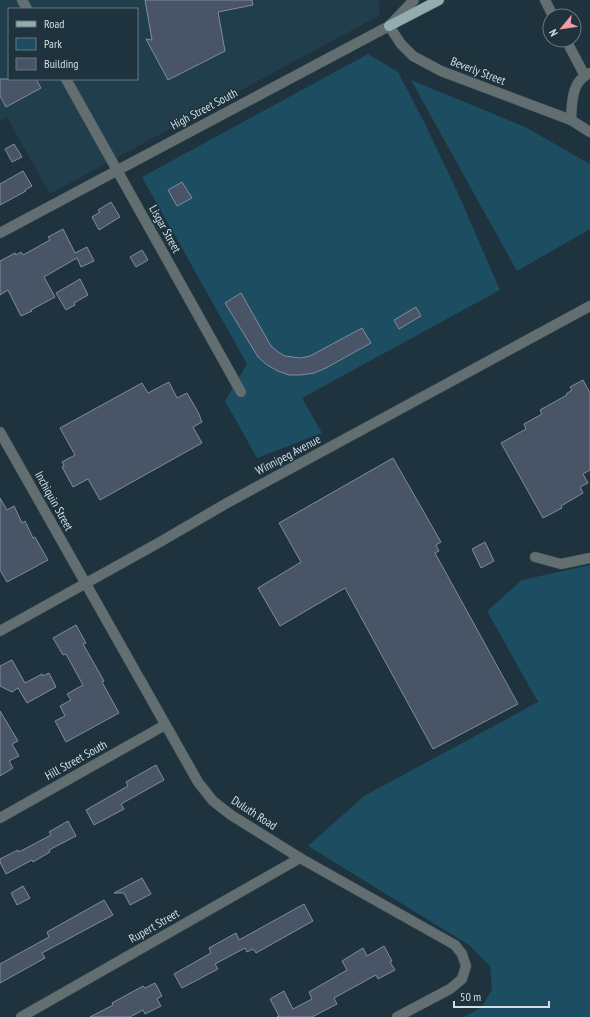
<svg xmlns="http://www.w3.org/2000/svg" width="590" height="1017" viewBox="0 0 590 1017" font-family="'PT Sans Narrow',sans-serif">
<rect width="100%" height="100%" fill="#1e333d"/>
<path fill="#213e4c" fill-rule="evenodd" d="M0 0H379L380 15 50 194 7 117 0 121ZM9 9H137V79H9Z"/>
<g fill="#1d4d61">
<path d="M368 54 398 72 425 124 457 191 500 290 302 398 322 433 257 458 225 401 247 364 142 177Z"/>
<path d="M411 80 525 127 590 164V229L517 271Z"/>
<path d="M590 565V1017H464L482 1007 492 989 490 966 469 945 308 846 364 796 538 702 487 611 522 580Z"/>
</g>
<g fill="#495567" stroke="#7f8c9f">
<path d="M145 0H252L253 5 218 12 225 51 168 80 146 39 152 40Z"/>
<path d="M0 79H36L41 88 6 107 0 96Z"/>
<path d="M14 144 22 157 12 162 5 149Z"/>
<path d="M23 171 32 186 25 190 26 191 0 205V184Z"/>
<path d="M182 182 192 198 177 206 168 190Z"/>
<path d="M111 202 120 217 99 230 92 217 100 212 98 210Z"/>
<path d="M63 229 75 253 87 247 94 261 81 267 77 258 44 277 55 297 31 310 32 311 21 316 8 290 0 295V261L15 253 16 255 21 252 23 255 50 240 48 237Z"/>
<path d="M142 250 148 260 136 267 130 257Z"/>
<path d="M80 279 88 295 74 303 75 305 66 310 56 293Z"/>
<path d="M241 293 271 346 278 352 285 356 301 358 310 356 362 328 371 343 326 368 314 373 301 375H289L278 371 267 365 258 357 225 303Z"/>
<path d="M416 307 421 316 399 329 394 320Z"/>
<path d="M583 380 590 393V470L583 474 588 483 580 487 583 493 561 506 562 508 543 518 501 443 526 429 524 424 542 414 540 410 567 395 566 394 572 390 570 387Z"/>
<path d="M169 382 177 398 187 393 198 412 202 422 193 427 202 443 100 500 88 479 73 487 62 467 64 466 62 462 75 455 60 428 142 383 148 393Z"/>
<path d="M393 458 441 542 436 545 439 551 435 553 518 704 433 749 345 588 280 626 258 588 301 562 279 523Z"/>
<path d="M0 498 7 510 14 506 22 523 25 521 33 538 35 537 48 560 7 582 0 570Z"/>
<path d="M485 542 494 561 481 568 472 549Z"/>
<path d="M76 625 86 643 83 644 104 681 102 682 119 713 66 742 55 721 65 716 60 706 71 700 67 694 83 685 66 654 63 655 53 638Z"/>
<path d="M12 660 25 683 42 674 43 676 49 673 56 687 27 703 18 688 12 692 0 686V666Z"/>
<path d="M0 711 18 741 12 744 19 756 9 761 13 768 0 776Z"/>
<path d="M156 765 164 780 121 804 124 809 94 825 86 810 128 786 126 782Z"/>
<path d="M68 821 76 836 49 850 50 852 33 862 32 860 6 874 0 862V859L18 850 19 852 51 835 49 832Z"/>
<path d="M142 878 151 894 130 905 124 893H114Z"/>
<path d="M23 886 30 898 17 905 11 893Z"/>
<path d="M104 900 113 915 42 953 45 958 0 983V964L49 937 47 932Z"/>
<path d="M304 904 313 921 256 953 253 949 247 952 245 948 215 964 218 969 182 988 174 974 211 953 209 948 236 933 239 940Z"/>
<path d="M384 946 392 961 390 962 395 970 378 979 376 975 334 998 337 1004 312 1017H277L279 1016 270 999 284 991 293 1009 312 999 309 992 347 970 342 961 363 948 367 956Z"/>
<path d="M155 983 162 996 157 999 161 1006 145 1014 143 1010 130 1017H90L113 1005 112 1003 143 986 145 988Z"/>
</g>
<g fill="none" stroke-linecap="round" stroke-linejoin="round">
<g stroke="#3b4f58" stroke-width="11">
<g id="minor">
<path d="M22 0 27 9"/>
<path d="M545 0 553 16"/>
<path d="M389 26 401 44 413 56 441 71 571 120 590 132"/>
<path d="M566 40 585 76"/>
<path d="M66 79 241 392"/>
<path d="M571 120C572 103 571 81 590 73"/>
<path d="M0 233 118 170 389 26 414 0"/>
<path d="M0 432 198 782 213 801 231 815 300 858 455 945 462 954 466 966 462 979 450 989 397 1017"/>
<path d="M535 557 561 564 590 558"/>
<path d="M0 631 160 542 227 503 590 306"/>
<path d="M0 818 165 725"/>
<path d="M21 1017 300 858"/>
</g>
</g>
<g stroke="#3b4f58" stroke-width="11">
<path id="major" d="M389 26 439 0"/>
</g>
<use href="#minor" stroke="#626e6f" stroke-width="10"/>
<use href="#major" stroke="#93acad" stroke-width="10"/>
</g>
<g text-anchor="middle" stroke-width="3" stroke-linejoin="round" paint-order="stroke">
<g font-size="12" fill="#d2dfe6" stroke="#1e333d">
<text transform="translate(478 71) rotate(21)" y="4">Beverly Street</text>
<text transform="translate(204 109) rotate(-28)" y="4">High Street South</text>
<text transform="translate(165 229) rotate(61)" y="4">Lisgar Street</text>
<text transform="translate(288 455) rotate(-28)" y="4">Winnipeg Avenue</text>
<text transform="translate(54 501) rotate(61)" y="4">Inchiquin Street</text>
<text transform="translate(76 760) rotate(-29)" y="4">Hill Street South</text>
<text transform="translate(254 813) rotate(33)" y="4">Duluth Road</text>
<text transform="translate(154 926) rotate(-30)" y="4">Rupert Street</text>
</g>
</g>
<rect x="8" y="8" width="130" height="72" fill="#1e333d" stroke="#667881"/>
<rect x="16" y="21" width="20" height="6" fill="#93acad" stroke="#667881"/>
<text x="44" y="28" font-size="12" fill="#d2dfe6">Road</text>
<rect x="16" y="38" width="20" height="12" fill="#1d4d61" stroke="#667881"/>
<text x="44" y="48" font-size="12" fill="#d2dfe6">Park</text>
<rect x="16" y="58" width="20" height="12" fill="#495567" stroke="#667881"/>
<text x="44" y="68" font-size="12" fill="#d2dfe6">Building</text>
<g transform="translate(562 28) rotate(241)"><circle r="19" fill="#1e333d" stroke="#667881"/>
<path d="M0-3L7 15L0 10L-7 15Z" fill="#f49aa2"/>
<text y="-6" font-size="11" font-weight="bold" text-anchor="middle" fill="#d2dfe6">N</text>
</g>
<path d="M454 1001v6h95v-6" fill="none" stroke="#d2dfe6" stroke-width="2"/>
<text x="460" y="1001" font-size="12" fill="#d2dfe6" stroke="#1e333d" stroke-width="3" paint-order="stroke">50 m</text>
</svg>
